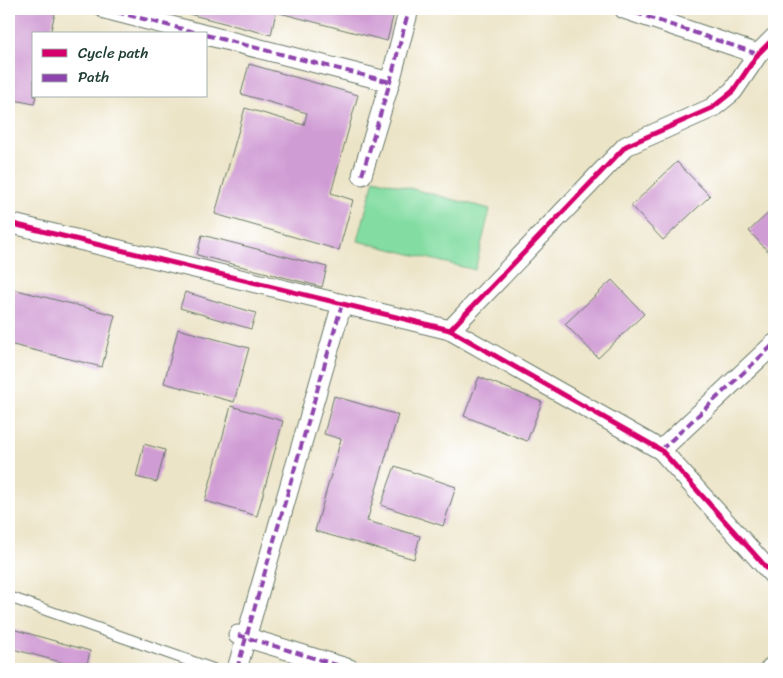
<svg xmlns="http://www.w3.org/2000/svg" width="783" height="678" viewBox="0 0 783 678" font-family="Sriracha,sans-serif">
<rect width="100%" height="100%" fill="#fff"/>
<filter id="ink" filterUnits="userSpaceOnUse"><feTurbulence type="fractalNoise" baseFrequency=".02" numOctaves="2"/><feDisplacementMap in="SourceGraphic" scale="10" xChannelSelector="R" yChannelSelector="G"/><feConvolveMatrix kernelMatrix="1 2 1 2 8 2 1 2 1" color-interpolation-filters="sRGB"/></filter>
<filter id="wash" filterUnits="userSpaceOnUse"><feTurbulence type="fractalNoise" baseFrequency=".0096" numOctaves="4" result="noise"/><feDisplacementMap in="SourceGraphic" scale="20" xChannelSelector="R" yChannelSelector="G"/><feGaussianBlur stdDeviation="1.12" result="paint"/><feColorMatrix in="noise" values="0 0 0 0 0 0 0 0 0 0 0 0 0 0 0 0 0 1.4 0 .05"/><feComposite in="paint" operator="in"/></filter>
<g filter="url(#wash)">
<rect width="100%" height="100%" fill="#ece4c7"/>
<path fill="#83dda2" stroke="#518d6b" d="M374 179 490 209 475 270 358 241Z"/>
<g id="blocks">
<g fill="#d09cd4">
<path d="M9 9H56L50 34H34V96H36L34 104 9 99Z"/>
<path d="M169 9H395L387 41 276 12 271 35Z"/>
<path d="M249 64 358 95 331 193 353 200 339 250 215 214 245 108 304 125 307 113 241 94Z"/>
<path d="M677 162 710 196 663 240 631 206Z"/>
<path d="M774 208V258L749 231Z"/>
<path d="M202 235 327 267 322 287 197 255Z"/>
<path d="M612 280 644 314 598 358 565 324Z"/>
<path d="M9 288 115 315 102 367 9 344Z"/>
<path d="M185 292 256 313 251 329 180 308Z"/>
<path d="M178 329 249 348 234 402 164 383Z"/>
<path d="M479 377 542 402 527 441 464 416Z"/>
<path d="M334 396 398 415 367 521 420 536 414 559 315 531 341 439 324 434Z"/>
<path d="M231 406 283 421 257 516 205 501Z"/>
<path d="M144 444 165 450 157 482 136 477Z"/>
<path d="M395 466 456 487 443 526 381 505Z"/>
<path d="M9 628 90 651 86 669 9 648Z"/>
</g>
</g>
</g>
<g filter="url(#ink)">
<use href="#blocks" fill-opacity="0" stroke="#677767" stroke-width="1"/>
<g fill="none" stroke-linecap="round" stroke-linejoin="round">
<g stroke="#677767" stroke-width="12">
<path id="service" d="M9 597 213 669"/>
</g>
<g stroke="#677767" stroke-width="21">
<g id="minor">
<path d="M105 9 202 34"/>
<path d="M624 9 758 54"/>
<path d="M206 35 390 82"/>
<path d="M362 175 390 82 409 9"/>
<path d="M9 223 450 330 661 450 774 576"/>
<path d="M450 330 626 146 712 108 733 91 758 54 774 38"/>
<path d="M661 450 774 344"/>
<path d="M238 635 350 669"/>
<path d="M237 669 342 304"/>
<path d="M770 669 774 665"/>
</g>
</g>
<use href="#service" stroke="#fff" stroke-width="10"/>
<use href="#minor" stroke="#fff" stroke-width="19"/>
<g stroke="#8e44ad" stroke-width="4" stroke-dasharray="8 4" stroke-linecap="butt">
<path d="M105 9 202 34"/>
<path d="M624 9 758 54"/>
<path d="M206 35 390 82"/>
<path d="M362 175 390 82 409 9"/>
<path d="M661 450 774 344"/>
<path d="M238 635 350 669"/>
<path d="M237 669 342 304"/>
<path d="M770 669 774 665"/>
</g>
<g stroke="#fff" stroke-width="8">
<g id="cycleway">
<path d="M9 223 450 330 661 450 774 576"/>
<path d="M450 330 626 146 712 108 733 91 758 54 774 38"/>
</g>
</g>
<use href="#cycleway" stroke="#d6006c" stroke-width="5"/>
</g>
</g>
<rect width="783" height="678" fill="none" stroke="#fff" stroke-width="30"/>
<rect x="32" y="32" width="175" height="65" fill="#ffffff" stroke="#a5b1ae"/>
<rect x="42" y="49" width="25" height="8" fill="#d6006c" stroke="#a5b1ae"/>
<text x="78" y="58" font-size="15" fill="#1f3d34">Cycle path</text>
<rect x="42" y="74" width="25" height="8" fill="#8e44ad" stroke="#a5b1ae"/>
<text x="78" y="82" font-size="15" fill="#1f3d34">Path</text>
</svg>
